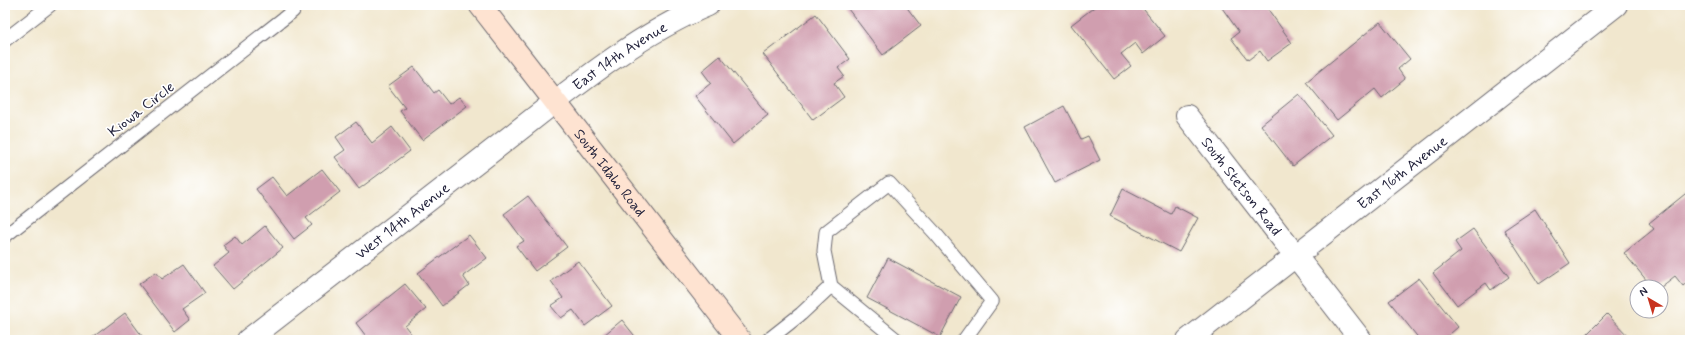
<svg xmlns="http://www.w3.org/2000/svg" width="1695" height="345" viewBox="0 0 1695 345" font-family="Mynerve,sans-serif">
<rect width="100%" height="100%" fill="#fff"/>
<filter id="ink" filterUnits="userSpaceOnUse"><feTurbulence type="fractalNoise" baseFrequency=".025" numOctaves="2"/><feDisplacementMap in="SourceGraphic" scale="8" xChannelSelector="R" yChannelSelector="G"/><feConvolveMatrix kernelMatrix="1 2 1 2 8 2 1 2 1" color-interpolation-filters="sRGB"/></filter>
<filter id="wash" filterUnits="userSpaceOnUse"><feTurbulence type="fractalNoise" baseFrequency=".012" numOctaves="4" result="noise"/><feDisplacementMap in="SourceGraphic" scale="16" xChannelSelector="R" yChannelSelector="G"/><feGaussianBlur stdDeviation="0.9" result="paint"/><feColorMatrix in="noise" values="0 0 0 0 0 0 0 0 0 0 0 0 0 0 0 0 0 1.4 0 .05"/><feComposite in="paint" operator="in"/></filter>
<g filter="url(#wash)">
<rect width="100%" height="100%" fill="#f1e7ce"/>
<g id="blocks">
<g fill="#d09eaf">
<path d="M845 5H905L921 26 883 55Z"/>
<path d="M1097 5H1140L1165 36 1143 54 1135 43 1121 54 1131 66 1114 79 1071 25Z"/>
<path d="M1220 5H1265L1292 43 1267 61 1260 51 1248 60 1231 38 1239 32Z"/>
<path d="M816 14 850 59 838 68 844 76 834 83 844 97 813 120 763 54Z"/>
<path d="M1380 22 1410 59 1398 69 1405 79 1382 98 1375 89 1337 120 1306 82Z"/>
<path d="M720 56 768 115 733 144 695 96 711 83 702 71Z"/>
<path d="M414 67 434 93 438 90 449 104 459 97 467 106 422 140 400 111 405 108 388 86Z"/>
<path d="M1299 94 1332 135 1293 166 1261 125Z"/>
<path d="M1064 106 1081 139 1088 136 1100 160 1055 183 1025 127Z"/>
<path d="M356 122 372 143 392 127 410 151 359 189 335 157 345 150 336 137Z"/>
<path d="M322 169 340 192 306 218 312 225 294 239 256 189 272 177 287 196Z"/>
<path d="M1123 189 1171 214 1175 206 1198 218 1179 252 1110 216Z"/>
<path d="M1690 190V280L1683 286 1675 276 1661 287H1652L1624 253 1654 229 1649 223Z"/>
<path d="M528 196 567 247 535 271 516 246 524 241 504 214Z"/>
<path d="M1535 209 1570 263 1539 284 1504 230Z"/>
<path d="M265 226 283 248 233 289 213 266 229 253 223 245 235 236 242 245Z"/>
<path d="M1473 229 1509 277 1491 290 1486 283 1457 305 1433 273 1461 251 1455 242Z"/>
<path d="M469 235 487 258 463 276 469 285 442 306 418 273Z"/>
<path d="M888 258 961 297 940 337 867 298Z"/>
<path d="M578 261 612 306 585 326 573 310 561 318 551 306 563 298 551 281Z"/>
<path d="M184 264 205 293 182 309 190 320 175 332 139 284 156 272 162 279Z"/>
<path d="M1419 278 1458 327 1443 340H1420L1389 301Z"/>
<path d="M405 284 426 309 405 326 412 335 406 340H369L356 323Z"/>
<path d="M125 313 145 340H89Z"/>
<path d="M1607 314 1632 340H1583L1582 339Z"/>
<path d="M622 320 638 340H598Z"/>
</g>
</g>
</g>
<g filter="url(#ink)">
<use href="#blocks" fill-opacity="0" stroke="#6a676e" stroke-width="1"/>
<g fill="none" stroke-linecap="round" stroke-linejoin="round">
<g stroke="#6a676e" stroke-width="15">
<g id="service">
<path d="M5 40 50 5"/>
<path d="M5 236 293 11 294 5"/>
<path d="M768 340 801 314 831 286"/>
<path d="M897 340 831 286 824 251 826 232 889 183 935 233 992 301 964 340"/>
</g>
</g>
<g stroke="#6a676e" stroke-width="24">
<g id="minor">
<path id="s1" d="M1187 116 1361 340"/>
<path id="s2" d="M248 340C333 275 417 209 501 144 564 95 635 35 708 5"/>
<path id="s3" d="M1188 340 1616 5"/>
</g>
</g>
<g stroke="#6a676e" stroke-width="24">
<g id="secondary">
<path id="s4" d="M480 5 740 340"/>
</g>
</g>
<use href="#service" stroke="#fff" stroke-width="13"/>
<use href="#minor" stroke="#fff" stroke-width="22"/>
<use href="#secondary" stroke="#fee3d1" stroke-width="22"/>
</g>
</g>
<g text-anchor="middle" stroke-width="3.5" stroke-linejoin="round" paint-order="stroke">
<g font-size="15" fill="#22223b" stroke="#fff">
<text dy="5" stroke="none"><textPath href="#s2" startOffset="468">East 14th Avenue</textPath></text>
<text transform="translate(141 109) rotate(-38)" y="5">Kiowa Circle</text>
<text dy="5" stroke="none"><textPath href="#s4" startOffset="212">South Idaho Road</textPath></text>
<text dy="5" stroke="none"><textPath href="#s3" startOffset="272">East 16th Avenue</textPath></text>
<text dy="5" stroke="none"><textPath href="#s1" startOffset="89">South Stetson Road</textPath></text>
<text dy="5" stroke="none"><textPath href="#s2" startOffset="195">West 14th Avenue</textPath></text>
</g>
</g>
<rect width="1695" height="345" fill="none" stroke="#fff" stroke-width="20"/>
<g transform="translate(1649 299) rotate(322)"><circle r="19" fill="#ffffff" stroke="#a7a7b1"/>
<path d="M0-3L7 15L0 10L-7 15Z" fill="#c8321e"/>
<text y="-6" font-size="11" font-weight="bold" text-anchor="middle" fill="#22223b">N</text>
</g>
</svg>
